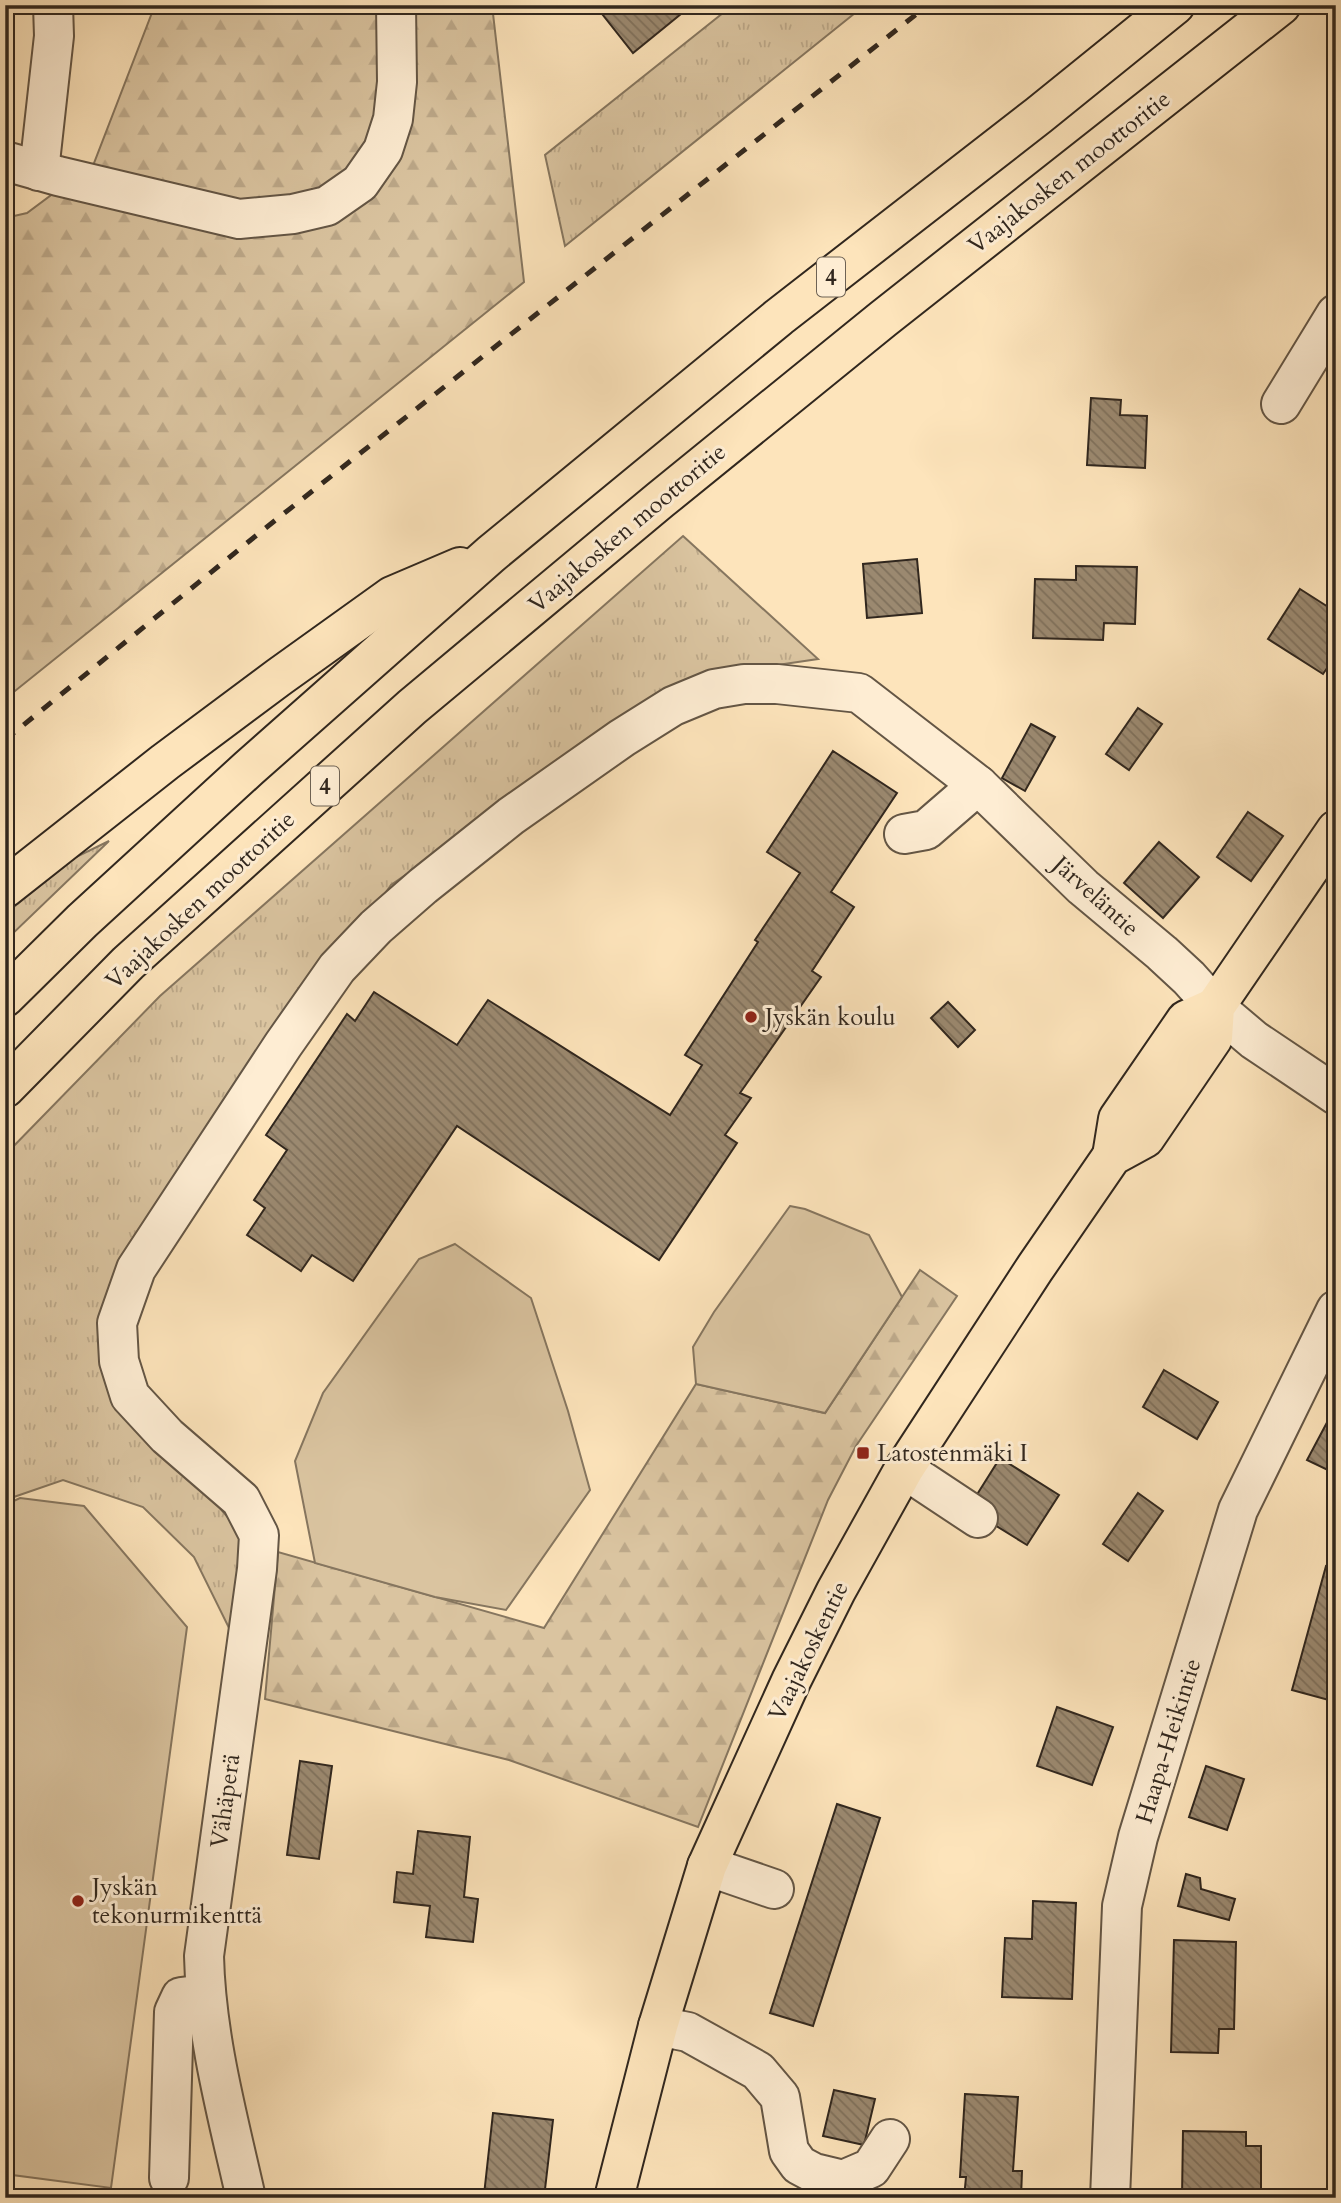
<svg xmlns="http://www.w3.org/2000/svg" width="1341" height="2203" viewBox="0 0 1341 2203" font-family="Cardo,serif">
<defs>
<pattern id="grass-tufts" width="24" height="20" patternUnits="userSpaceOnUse" patternTransform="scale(1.75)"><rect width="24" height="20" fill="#dac4a0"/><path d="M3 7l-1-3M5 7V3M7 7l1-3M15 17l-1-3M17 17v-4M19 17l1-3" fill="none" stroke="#bca889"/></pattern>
<pattern id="forest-firs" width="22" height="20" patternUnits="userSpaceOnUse" patternTransform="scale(1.75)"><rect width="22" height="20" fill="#dac4a0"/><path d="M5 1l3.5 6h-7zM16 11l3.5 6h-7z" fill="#bca889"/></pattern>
<pattern id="building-back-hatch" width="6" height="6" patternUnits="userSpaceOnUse" patternTransform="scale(1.75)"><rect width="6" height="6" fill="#9b8970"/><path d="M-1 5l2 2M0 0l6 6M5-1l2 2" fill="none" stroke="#7f705b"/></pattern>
</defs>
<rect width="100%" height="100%" fill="#fde4bb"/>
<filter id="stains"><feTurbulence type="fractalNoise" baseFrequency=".00286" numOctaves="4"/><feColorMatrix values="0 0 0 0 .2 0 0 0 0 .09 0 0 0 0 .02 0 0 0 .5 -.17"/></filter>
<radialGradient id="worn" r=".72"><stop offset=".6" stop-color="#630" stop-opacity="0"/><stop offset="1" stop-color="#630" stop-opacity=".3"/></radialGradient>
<g fill="url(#grass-tufts)" stroke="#86765f" stroke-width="2">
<path d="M733 5H865L565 246 545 155Z"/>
<path d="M683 536 818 659 690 678 391 885 132 1253 101 1335 189 1472 242 1534 232 1634 194 1557 143 1507 63 1480 5 1500V1155L160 996Z"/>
<path d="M109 841 5 941V914L76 857Z"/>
</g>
<g fill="url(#forest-firs)" stroke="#86765f" stroke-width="2">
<path d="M155 5H492L524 282 5 699V218L27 213 94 163Z"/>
<path d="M920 1270 957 1296 856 1446 828 1500 698 1827 509 1760 265 1699 278 1552 544 1628 696 1384 825 1413Z"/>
</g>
<g fill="#dac4a0" stroke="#86765f" stroke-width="2">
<path d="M790 1206 805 1209 869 1235 902 1297 825 1413 696 1384 693 1347 714 1312Z"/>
<path d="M455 1244 531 1298 568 1411 590 1490 506 1610 435 1597 315 1563 295 1461 323 1393 419 1259Z"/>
<path d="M20 1498 84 1506 187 1627 111 2188 5 2174V1505Z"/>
</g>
<g fill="url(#building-back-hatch)" stroke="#31271e" stroke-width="2">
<path d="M595 5H692L633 53Z"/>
<path d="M1091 398 1121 400 1120 415 1147 416 1145 468 1087 465Z"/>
<path d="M917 559 922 613 867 618 863 564Z"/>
<path d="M1076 566 1137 567 1135 624 1104 623 1103 640 1033 638 1035 579 1076 580Z"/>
<path d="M1300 589 1336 612V655L1323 674 1268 639Z"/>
<path d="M1138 708 1162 724 1129 770 1106 754Z"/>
<path d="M1031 724 1055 737 1025 791 1002 778Z"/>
<path d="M833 751 897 793 831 892 854 907 812 971 821 977 740 1093 751 1098 725 1135 737 1143 659 1260 457 1126 353 1281 312 1255 301 1271 247 1235 265 1208 254 1200 287 1150 266 1135 347 1014 355 1021 374 992 457 1045 488 1000 670 1115 702 1065 685 1055 758 942 755 940 800 873 767 852Z"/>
<path d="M1248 812 1283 836 1251 881 1217 857Z"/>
<path d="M1159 842 1199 877 1163 918 1124 883Z"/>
<path d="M948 1002 975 1030 958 1047 931 1018Z"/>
<path d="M1164 1370 1218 1402 1197 1439 1143 1407Z"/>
<path d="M1331 1415 1336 1418V1474L1307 1460Z"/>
<path d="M1000 1458 1059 1495 1027 1545 993 1524 971 1504Z"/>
<path d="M1138 1493 1163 1511 1128 1561 1103 1544Z"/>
<path d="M1326 1566 1336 1569V1702L1292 1690Z"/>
<path d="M1057 1707 1113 1727 1092 1785 1037 1766Z"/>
<path d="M300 1761 332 1766 319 1859 287 1855Z"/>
<path d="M1206 1766 1244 1779 1227 1830 1189 1817Z"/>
<path d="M837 1804 880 1818 813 2026 770 2013Z"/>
<path d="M418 1831 470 1837 464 1897 478 1899 473 1942 426 1937 430 1906 394 1902 397 1872 413 1874Z"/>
<path d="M1186 1874 1200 1878 1201 1889 1235 1899 1229 1920 1178 1906Z"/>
<path d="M1033 1901 1076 1903 1072 1999 1002 1997 1005 1938 1032 1939Z"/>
<path d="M1174 1940 1236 1942 1234 2029H1219L1218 2053 1171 2052Z"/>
<path d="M834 2090 875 2099 864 2145 823 2136Z"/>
<path d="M965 2094 1018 2097 1013 2171H1022L1021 2198H964L966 2177H960Z"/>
<path d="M493 2113 553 2120 544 2198 484 2195Z"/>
<path d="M1183 2131 1246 2132V2146H1261V2198H1182Z"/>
</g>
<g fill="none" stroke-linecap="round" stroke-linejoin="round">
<g stroke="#645645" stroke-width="42">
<g id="minor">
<path d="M5 161 58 176 239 219 293 214 327 206 360 183 383 150 393 119 397 82 396 5"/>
<path d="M39 171 54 36 53 5"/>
<path d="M1281 404 1336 314"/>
<path d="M904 834 926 830 978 785"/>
<path d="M904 1469 978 1518"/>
<path d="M707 1866 774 1889"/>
<path d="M658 2026 688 2032 758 2071 780 2097 789 2151 799 2165 814 2173 843 2180 871 2168 890 2139"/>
<path d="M169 2178 174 2012 181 1997 205 1994"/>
<path d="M246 2198C228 2118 206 2038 204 1956L257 1569 259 1535 241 1500 167 1436 130 1396 119 1361 117 1323 136 1269 283 1045 337 968 376 927 423 886 511 816 622 738 673 706 714 689 744 684H777L859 693 978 785 1083 887 1162 953 1189 978 1215 1007 1254 1040 1336 1095"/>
<path d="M1110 2198 1122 1906 1138 1837 1238 1510 1336 1310"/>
</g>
</g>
<g stroke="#31271e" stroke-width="42">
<g id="major">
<path d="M1112 1156 1118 1119 1186 1020 1215 1007"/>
<path d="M614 2198 658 2026 707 1866 791 1681 836 1591 904 1469 1035 1268 1112 1156 1145 1138 1213 1038 1215 1007 1336 830"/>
</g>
</g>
<g stroke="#31271e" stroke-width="42">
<g id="highway">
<path d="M5 888 165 762 279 677 392 596 460 567"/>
<path d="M5 997 82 921 249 768 491 554 779 317 1039 115 1175 5"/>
<path d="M5 1088 128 963 412 707 660 500 883 319 1281 5"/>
</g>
</g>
<use href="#minor" stroke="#feedd3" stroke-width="38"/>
<use href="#major" stroke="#fde4bb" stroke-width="38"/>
<use href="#highway" stroke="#fde4bb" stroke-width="38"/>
<path stroke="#31271e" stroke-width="5" stroke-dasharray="12 12" stroke-linecap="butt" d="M5 740 263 530 928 5"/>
</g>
<g fill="#8f2418" stroke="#feedd3" stroke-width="2.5">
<circle cx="751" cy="1017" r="7"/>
<rect x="856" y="1446" width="14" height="14" rx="3.5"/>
<circle cx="78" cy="1901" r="7"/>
</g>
<g text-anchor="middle" stroke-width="6" stroke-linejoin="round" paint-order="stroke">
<g fill="#feedd3" stroke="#6e6254" stroke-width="2">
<rect x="817" y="257.5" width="28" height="39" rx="5"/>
<rect x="311" y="766.5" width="28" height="39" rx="5"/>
</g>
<g font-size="23" font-weight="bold" fill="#31271e">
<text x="831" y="285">4</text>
<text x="325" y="794">4</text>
</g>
<g font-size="24" fill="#31271e" stroke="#feedd3">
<text transform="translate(1069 172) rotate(-38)" y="8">Vaajakosken moottoritie</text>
<text transform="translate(627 528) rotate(-40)" y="8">Vaajakosken moottoritie</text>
<text transform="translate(1096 896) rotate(42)" y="8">Järveläntie</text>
<text transform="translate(200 900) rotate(-43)" y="8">Vaajakosken moottoritie</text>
<text transform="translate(808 1651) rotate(-64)" y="8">Vaajakoskentie</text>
<text transform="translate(1168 1741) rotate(-73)" y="8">Haapa-Heikintie</text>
<text transform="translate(225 1801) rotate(-82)" y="8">Vähäperä</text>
</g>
<g font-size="24" fill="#31271e" stroke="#feedd3" text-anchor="start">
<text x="765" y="1025">Jyskän koulu</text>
<text x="877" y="1461">Latostenmäki I</text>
<text x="92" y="1895">Jyskän<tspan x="92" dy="28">tekonurmikenttä</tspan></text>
</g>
</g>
<rect width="1341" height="2203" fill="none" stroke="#fde4bb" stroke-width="28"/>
<rect x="7" y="7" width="1327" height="2189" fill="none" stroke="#31271e" stroke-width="3.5"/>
<rect x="14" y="14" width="1313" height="2175" fill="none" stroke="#31271e" stroke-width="2"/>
<rect width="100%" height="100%" filter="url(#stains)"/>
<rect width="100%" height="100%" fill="url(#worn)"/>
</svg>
